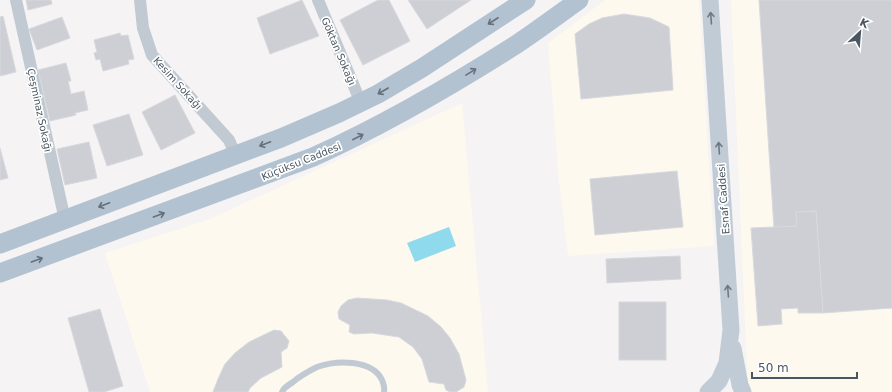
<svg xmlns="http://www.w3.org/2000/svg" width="892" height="392" viewBox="0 0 892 392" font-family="'DejaVu Sans',sans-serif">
<rect width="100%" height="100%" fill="#f5f3f3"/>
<g fill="#fdf9ef">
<path d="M605 0H699L714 246 568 256 559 181 548 43Z"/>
<path d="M731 0H892V392H748Z"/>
<path d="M462 103 488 392H150L105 253 210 219Z"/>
</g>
<path fill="#90daee" d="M449 227 456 246 415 262 407 243Z"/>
<g fill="#cdcfd5" stroke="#d7d9de">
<path d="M26 0H51L52 4 28 10Z"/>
<path d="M302 0 319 36 270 54 257 18Z"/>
<path d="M378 0H389L410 41 363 65 340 20Z"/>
<path d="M408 0H471L427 29Z"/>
<path d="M759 0H892V308L823 313 816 211 796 212 797 226 774 228Z"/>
<path d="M624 14 650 18 669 27 673 90 581 99 575 34 589 24 602 18Z"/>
<path d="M3 16 16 72 0 76V17Z"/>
<path d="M62 17 70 38 37 50 29 29Z"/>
<path d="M120 33 121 36 128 35 134 59 128 60 129 64 103 71 100 59 96 60 94 53 97 52 94 40Z"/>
<path d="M66 63 71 81H68L71 94 84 91 88 110 75 113 76 115 50 121 38 70Z"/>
<path d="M175 95 195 133 161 150 142 112Z"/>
<path d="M129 114 143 155 107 166 93 125Z"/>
<path d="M89 142 97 178 65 185 57 149Z"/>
<path d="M0 148 8 178 0 180Z"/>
<path d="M677 171 683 227 595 235 590 179Z"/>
<path d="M816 211 823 313H798V308L781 309 782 324 758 326 751 228 797 226 796 212Z"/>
<path d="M680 256 681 279 607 283 606 259Z"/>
<path d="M357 298 387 300 401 303 428 316 441 327 450 338 459 354 466 380 464 387 456 392H450L446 390 444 384 429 382 422 359 413 347 399 337 372 333 354 334 349 332 350 325 339 319 338 312 341 306 348 300Z"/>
<rect x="619" y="302" width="47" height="58"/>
<path d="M100 309 123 386 104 392H89L68 318Z"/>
<path d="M274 330 281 331 289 341 287 348 281 352 282 367 261 378 250 388 248 392H213L218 379 225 364 235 353 249 342Z"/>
</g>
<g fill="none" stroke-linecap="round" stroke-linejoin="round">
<path stroke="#c1cad2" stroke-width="6" d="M282 392C284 387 289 385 293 382 300 376 309 371 317 367 336 360 372 359 382 380 384 385 385 387 384 392"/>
<g stroke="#c1cad2" stroke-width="12">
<path d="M16 0 65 220"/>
<path d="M140 0 143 28 152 55 229 140 236 156"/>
<path d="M318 0 361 103"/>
</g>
<g stroke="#c1cbd6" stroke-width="17">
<path d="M733 348 740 385 743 392"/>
<path d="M708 392 719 381 727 363 731 330 710 0"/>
</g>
<g stroke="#b3c2d1" stroke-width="19">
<path d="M0 244 281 138 339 113 378 94 422 68 526 0"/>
<path d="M0 273 313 157C384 125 451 86 517 44 538 30 558 15 579 0"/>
</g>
</g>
<defs><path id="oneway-shaft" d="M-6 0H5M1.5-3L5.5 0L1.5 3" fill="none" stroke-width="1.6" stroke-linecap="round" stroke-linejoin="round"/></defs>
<g stroke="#6e7984">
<use href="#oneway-shaft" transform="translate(711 18) rotate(-94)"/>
<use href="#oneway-shaft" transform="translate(719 148) rotate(-94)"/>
<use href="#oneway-shaft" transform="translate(728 291) rotate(-94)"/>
</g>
<g stroke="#64717d">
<use href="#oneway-shaft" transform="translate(493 21) rotate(147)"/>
<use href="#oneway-shaft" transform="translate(471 72) rotate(-32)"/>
<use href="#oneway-shaft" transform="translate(383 91) rotate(150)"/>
<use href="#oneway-shaft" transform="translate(358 137) rotate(-27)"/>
<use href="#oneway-shaft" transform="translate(265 144) rotate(159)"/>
<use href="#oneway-shaft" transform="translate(104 205) rotate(159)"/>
<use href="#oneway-shaft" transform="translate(159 215) rotate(-20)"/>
<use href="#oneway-shaft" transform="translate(37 260) rotate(-20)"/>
</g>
<g text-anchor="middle" stroke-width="3.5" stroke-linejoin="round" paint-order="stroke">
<g font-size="10" fill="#4a5661" stroke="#fff">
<text transform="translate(339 51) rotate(67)" y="4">Göktan Sokağı</text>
<text transform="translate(178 83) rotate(48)" y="4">Kesim Sokağı</text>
<text transform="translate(40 110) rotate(78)" y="4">Çeşminaz Sokağı</text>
<text transform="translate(301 161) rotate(-22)" y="4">Küçüksu Caddesi</text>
<text transform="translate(723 199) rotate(-94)" y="4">Esnaf Caddesi</text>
</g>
</g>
<g transform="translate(860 32) rotate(26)" stroke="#ffffff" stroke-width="3" paint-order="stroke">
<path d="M0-3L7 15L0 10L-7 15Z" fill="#4a5661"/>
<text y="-6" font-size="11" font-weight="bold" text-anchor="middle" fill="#4a5661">K</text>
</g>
<path d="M752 372v6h105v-6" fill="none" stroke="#4a5661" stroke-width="2"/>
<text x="758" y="372" font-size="12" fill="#4a5661" stroke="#ffffff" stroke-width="3" paint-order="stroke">50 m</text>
</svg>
